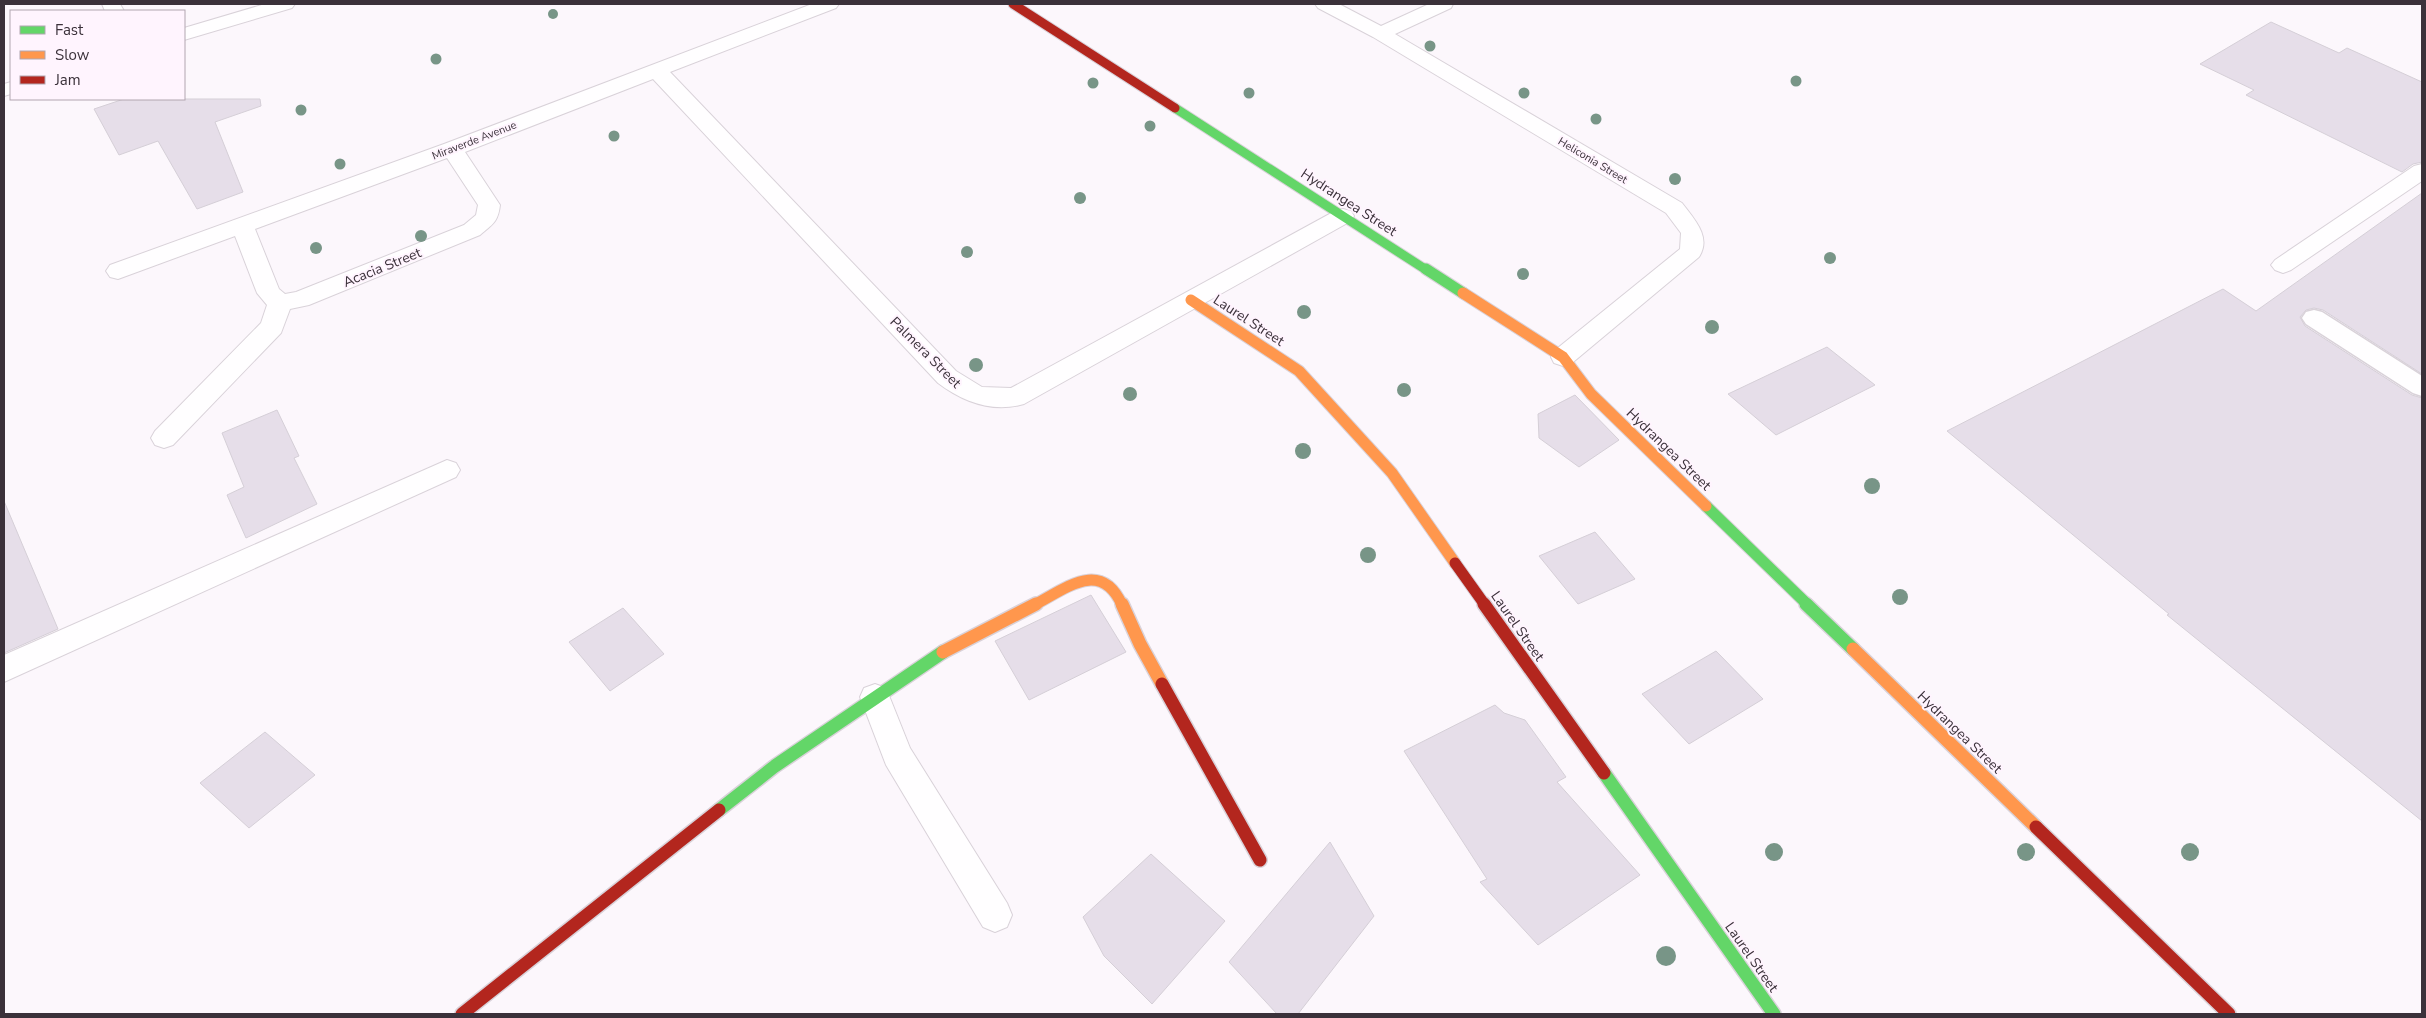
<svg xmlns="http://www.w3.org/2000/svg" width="2426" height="1018" viewBox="0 0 2426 1018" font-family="'Nunito Sans',sans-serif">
<rect width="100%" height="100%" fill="#fcf7fc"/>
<g fill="#e6dee9" stroke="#d5cfd7">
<path d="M2271 22 2339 53 2347 48 2422 82V162L2413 164 2402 172 2246 95 2254 90 2200 64Z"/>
<path d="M124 99H260L261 106 215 122 243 192 197 209 158 141 119 155 94 109Z"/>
<path d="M2422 193V374L2323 310 2314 308 2306 310 2300 317 2305 326 2412 395 2422 398V821L2167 615 2169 614 1947 431 2223 289 2256 311Z"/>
<path d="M1827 347 1875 385 1776 435 1728 394Z"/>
<path d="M1575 395 1619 440 1579 467 1539 438 1538 414Z"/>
<path d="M277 410 299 456 294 458 317 504 246 538 227 495 244 487 222 433Z"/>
<path d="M4 501 58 629 4 653Z"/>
<path d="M1595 532 1635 579 1578 604 1539 556Z"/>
<path d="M1091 595 1126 652 1029 700 995 641Z"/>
<path d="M623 608 664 654 610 691 569 642Z"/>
<path d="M1716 651 1763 699 1689 744 1642 694Z"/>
<path d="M1495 705 1504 713 1525 720 1566 777 1557 782 1640 875 1538 945 1480 882 1487 879 1404 751Z"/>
<path d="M265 732 315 775 249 828 200 783Z"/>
<path d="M1330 842 1374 916 1298 1014H1277L1229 962Z"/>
<path d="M1151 854 1225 921 1152 1004 1104 956 1083 917Z"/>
</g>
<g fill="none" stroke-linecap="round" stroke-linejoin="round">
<g stroke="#d9d2d9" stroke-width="3">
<path id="lane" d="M2314 310 2322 312 2422 376V396L2413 393 2306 324 2302 318 2306 312Z"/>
</g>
<g stroke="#d9d2d9" stroke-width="2">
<g id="street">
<path d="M102 4H120L124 11H105Z"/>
<path d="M265 4H295L292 8 184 40V28Z"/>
<path d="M812 4H839L836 8 670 72 956 371 982 387 1011 388 1335 211 1343 209 1351 211 1354 216 1351 221 1024 404C993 413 963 402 938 383L653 79 465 152 500 205C498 222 493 224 480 235L309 305 290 309 281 333 173 445 164 448 155 445 151 438 155 431 261 323 267 305 257 293 235 236 118 279 110 277 106 271 110 265 444 144ZM447 158 478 205 476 215 464 225 296 292 285 294 279 289 255 229Z"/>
<path d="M1315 4H1339L1381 26 1429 4H1453L1451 8 1395 34 1682 203C1694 219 1712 237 1699 257L1572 363 1563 366 1554 363 1551 357 1554 351 1680 249 1681 233 1666 213 1373 37 1318 8Z"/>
<path d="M11 82V94L4 96V84Z"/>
<path d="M2422 164V181L2291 270 2283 273 2275 270 2271 265 2275 260 2414 166Z"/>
<path d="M447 460 456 463 460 470 456 477 4 682V655Z"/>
<path d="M875 684 886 688 910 748 1007 903 1012 915 1007 927 995 932 983 927 886 765 860 697 864 688Z"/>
</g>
</g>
<g stroke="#d9d2d9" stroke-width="11">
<path id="fast-far2" d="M1175 108 1428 271"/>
</g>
<g stroke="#d9d2d9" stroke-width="13">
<g id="fast-far1">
<path d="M1426 269 1463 293"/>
<path d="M1706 506 1808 605"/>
</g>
</g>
<g stroke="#d9d2d9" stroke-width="16">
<g id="fast">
<path d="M1806 604 1853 649"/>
<path d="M1604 773 1774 1014"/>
<path d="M719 810 775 766 943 652"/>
</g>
</g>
<g stroke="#d9d2d9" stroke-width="13">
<g id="slow-far1">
<path d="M1463 293 1563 357 1591 394 1706 506"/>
<path d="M1191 300 1299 371 1392 473 1455 563"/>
<path d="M1034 605C1065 589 1101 558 1122 605"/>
</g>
</g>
<g stroke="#d9d2d9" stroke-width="16">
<g id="slow">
<path d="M1122 604 1140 644 1162 684"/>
<path d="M1853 649 2036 827"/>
<path d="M943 652 1036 604"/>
</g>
</g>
<g stroke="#d9d2d9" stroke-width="11">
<path id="jam-far2" d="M1013 4 1175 108"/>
</g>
<g stroke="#d9d2d9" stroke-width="13">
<path id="jam-far1" d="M1455 563 1485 605"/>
</g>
<g stroke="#d9d2d9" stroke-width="16">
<g id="jam">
<path d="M1484 604 1604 773"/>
<path d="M1162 684 1260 860"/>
<path d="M2036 827 2229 1014"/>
<path d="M462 1014 719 810"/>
</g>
</g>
<use href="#lane" fill="#fffeff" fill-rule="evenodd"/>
<use href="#street" fill="#fffeff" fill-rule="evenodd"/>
<use href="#fast-far2" stroke="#63d668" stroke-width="9"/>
<use href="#fast-far1" stroke="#63d668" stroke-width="11"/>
<use href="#fast" stroke="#63d668" stroke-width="13"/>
<use href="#slow-far1" stroke="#ff974d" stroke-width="11"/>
<use href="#slow" stroke="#ff974d" stroke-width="13"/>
<use href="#jam-far2" stroke="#b3261e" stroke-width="9"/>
<use href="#jam-far1" stroke="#b3261e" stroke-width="11"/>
<use href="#jam" stroke="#b3261e" stroke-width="13"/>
</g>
<g fill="#789587">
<circle cx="553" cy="14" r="5"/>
<circle cx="1430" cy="46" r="5.5"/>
<circle cx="436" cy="59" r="5.5"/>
<circle cx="1796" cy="81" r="5.5"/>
<circle cx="1093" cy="83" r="5.5"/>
<circle cx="1249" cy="93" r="5.5"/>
<circle cx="1524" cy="93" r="5.5"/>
<circle cx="301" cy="110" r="5.5"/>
<circle cx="1596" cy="119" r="5.5"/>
<circle cx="1150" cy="126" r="5.5"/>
<circle cx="614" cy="136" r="5.5"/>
<circle cx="340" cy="164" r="5.5"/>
<circle cx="1675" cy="179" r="6"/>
<circle cx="1080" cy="198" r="6"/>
<circle cx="421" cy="236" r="6"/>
<circle cx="316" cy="248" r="6"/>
<circle cx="967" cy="252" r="6"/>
<circle cx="1830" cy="258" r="6"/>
<circle cx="1523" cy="274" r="6"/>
<circle cx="1304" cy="312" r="7"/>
<circle cx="1712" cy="327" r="7"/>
<circle cx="976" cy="365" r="7"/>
<circle cx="1404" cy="390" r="7"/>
<circle cx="1130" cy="394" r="7"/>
<circle cx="1303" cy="451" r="8"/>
<circle cx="1872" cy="486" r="8"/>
<circle cx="1368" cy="555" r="8"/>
<circle cx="1900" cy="597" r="8"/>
<circle cx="1774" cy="852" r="9"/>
<circle cx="2026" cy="852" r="9"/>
<circle cx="2190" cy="852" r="9"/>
<circle cx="1666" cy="956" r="10"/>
</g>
<g text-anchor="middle" stroke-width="4" stroke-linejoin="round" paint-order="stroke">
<g font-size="11" fill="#3b313a" stroke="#fff4fe">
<text transform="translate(474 140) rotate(-21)" y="4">Miraverde Avenue</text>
<text transform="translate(1593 160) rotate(31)" y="4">Heliconia Street</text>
</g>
<g font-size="14" fill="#3b313a" stroke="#fff4fe">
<text transform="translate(1349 202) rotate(33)" y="5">Hydrangea Street</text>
<text transform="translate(382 267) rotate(-22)" y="5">Acacia Street</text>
<text transform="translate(1249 320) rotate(33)" y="5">Laurel Street</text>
<text transform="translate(926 352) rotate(45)" y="5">Palmera Street</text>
<text transform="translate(1669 449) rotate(44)" y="5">Hydrangea Street</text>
<text transform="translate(1518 626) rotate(55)" y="5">Laurel Street</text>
<text transform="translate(1960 732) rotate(44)" y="5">Hydrangea Street</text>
<text transform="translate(1752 957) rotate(55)" y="5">Laurel Street</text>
</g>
</g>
<rect width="2426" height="1018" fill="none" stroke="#3b313a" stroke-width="10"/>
<rect x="10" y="10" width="175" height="90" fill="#fff4fe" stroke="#b1a6b0"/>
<rect x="20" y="26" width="25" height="8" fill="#63d668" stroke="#b1a6b0"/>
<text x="55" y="35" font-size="15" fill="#3b313a">Fast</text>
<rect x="20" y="51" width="25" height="8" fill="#ff974d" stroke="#b1a6b0"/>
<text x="55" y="60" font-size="15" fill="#3b313a">Slow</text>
<rect x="20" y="76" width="25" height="8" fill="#b3261e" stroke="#b1a6b0"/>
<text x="55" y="85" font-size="15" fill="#3b313a">Jam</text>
</svg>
